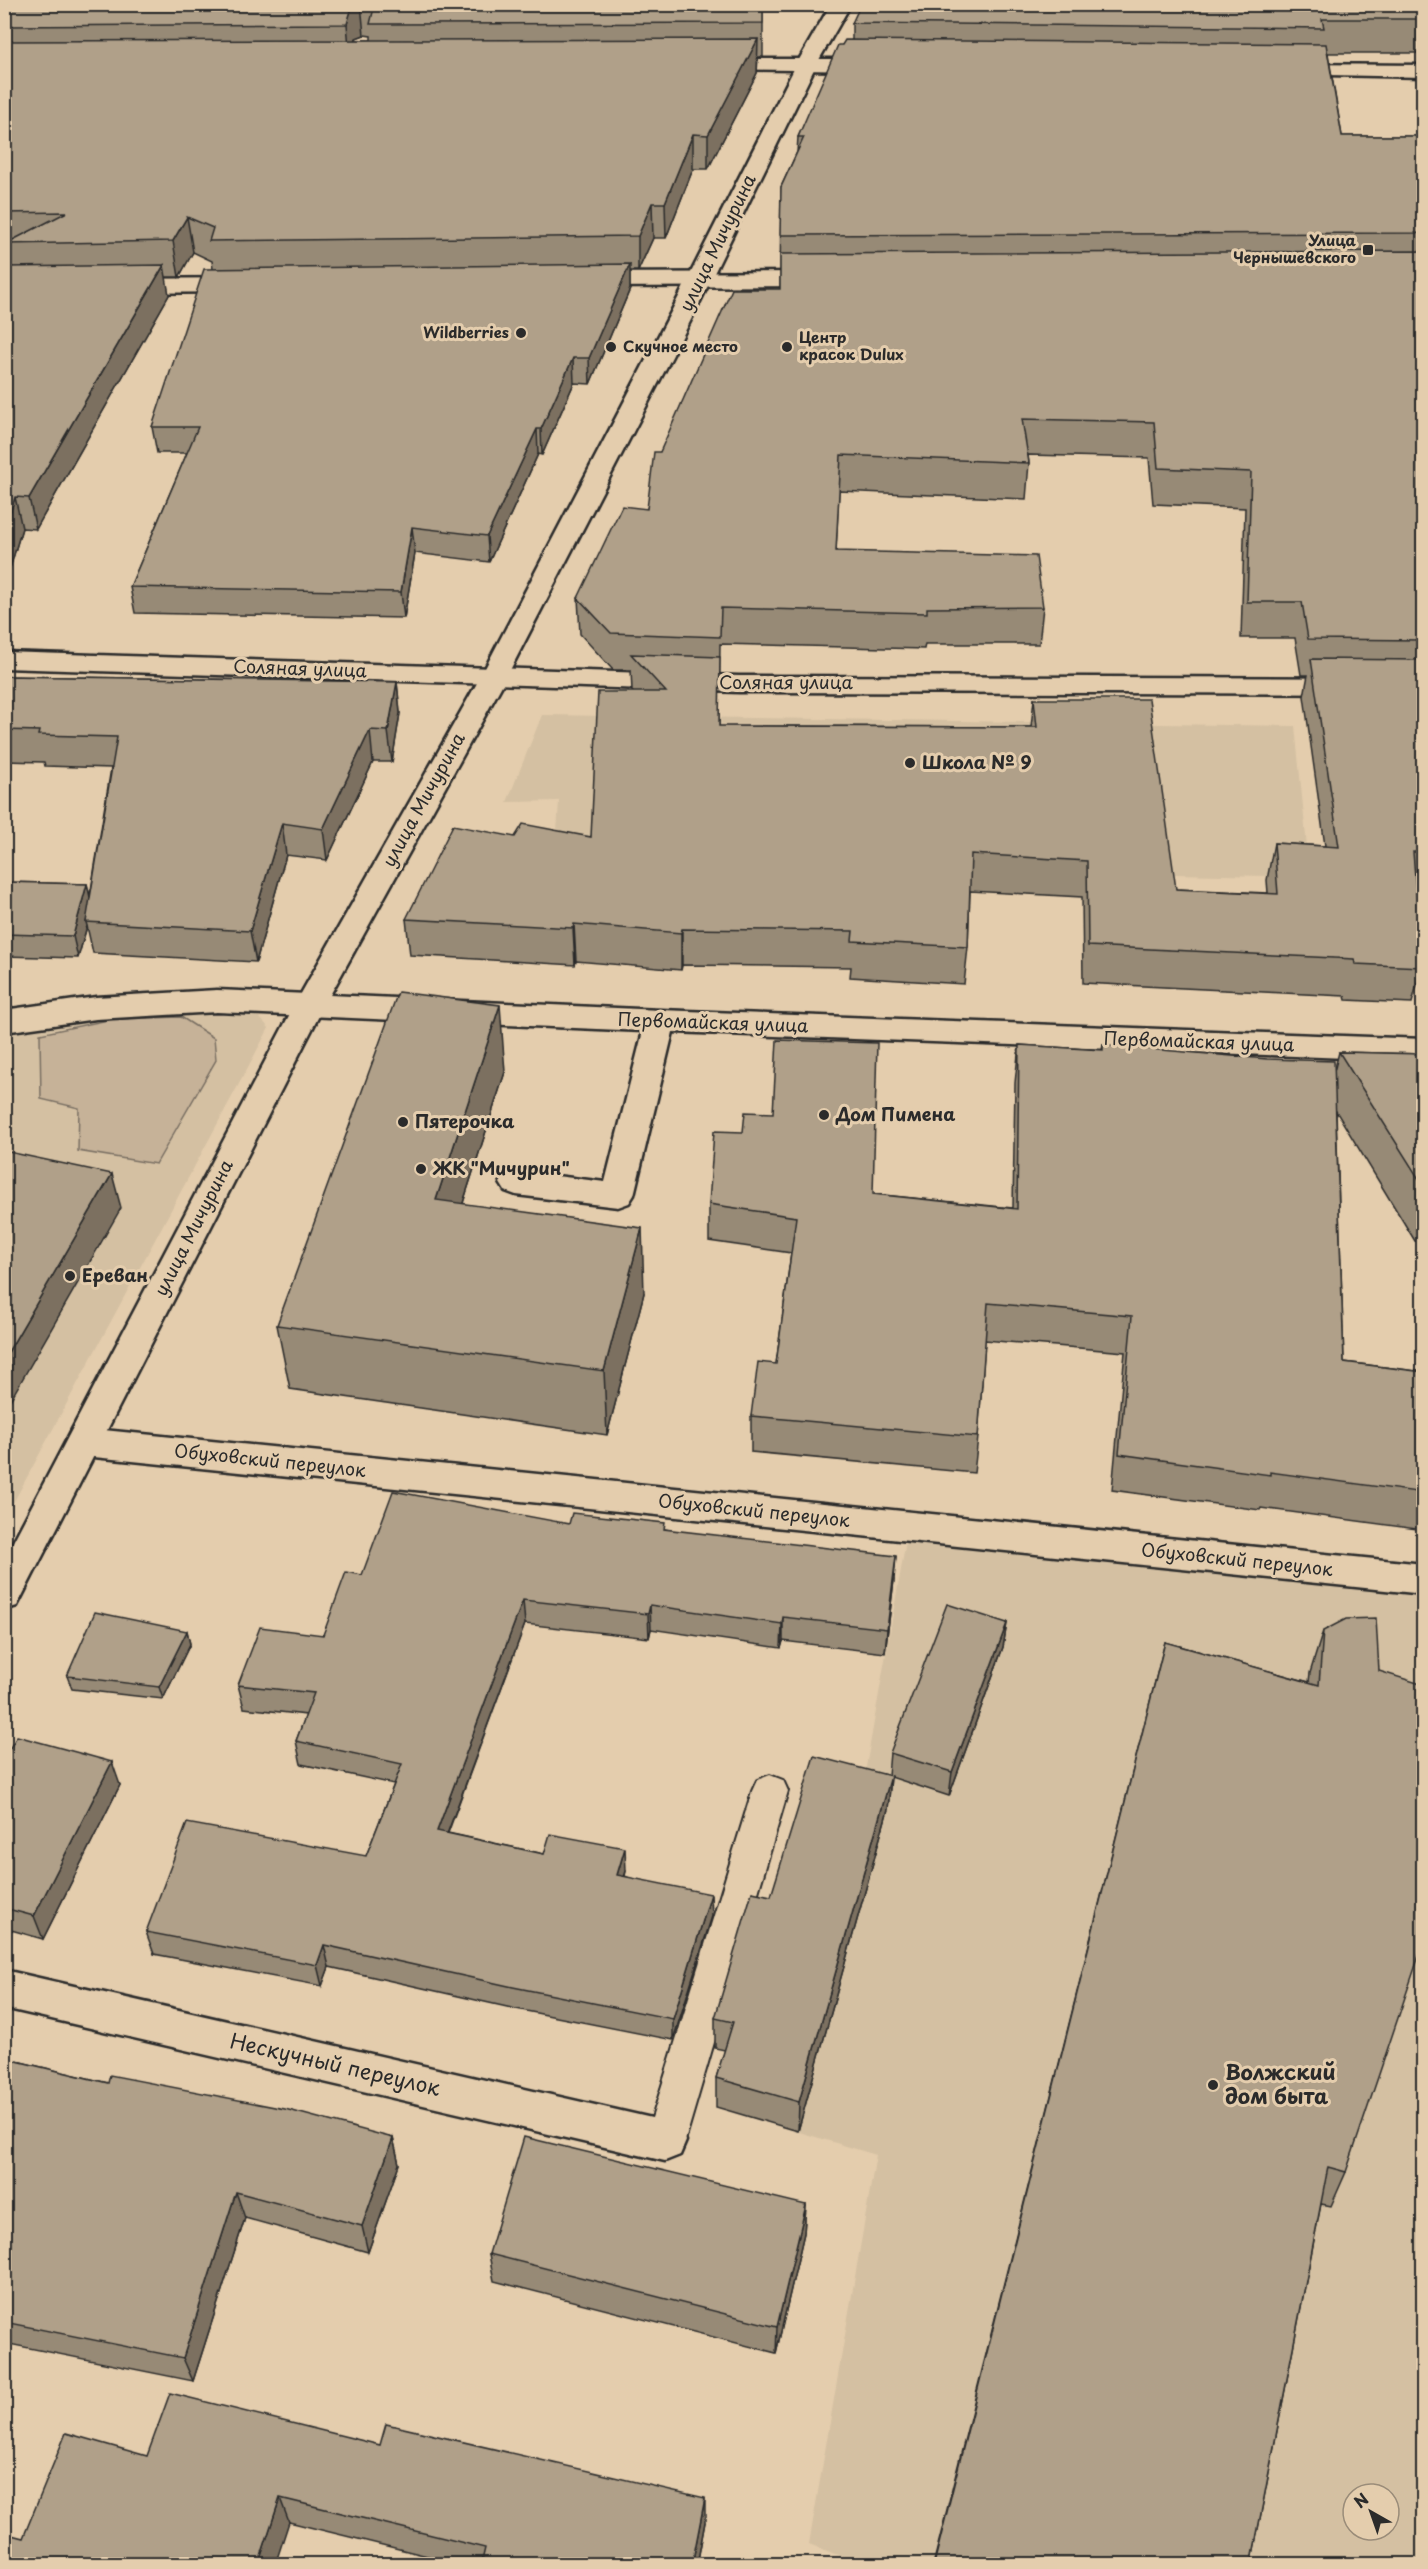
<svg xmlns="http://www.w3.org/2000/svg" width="1428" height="2569" viewBox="0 0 1428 2569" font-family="'Playpen Sans',sans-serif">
<rect width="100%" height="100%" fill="#e4cdad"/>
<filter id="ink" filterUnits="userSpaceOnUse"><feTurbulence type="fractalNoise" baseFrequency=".0167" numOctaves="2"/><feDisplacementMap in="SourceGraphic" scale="12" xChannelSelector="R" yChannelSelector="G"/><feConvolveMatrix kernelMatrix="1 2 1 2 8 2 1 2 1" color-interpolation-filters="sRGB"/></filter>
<g filter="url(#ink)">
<g fill="#d4c0a2" fill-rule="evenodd">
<path d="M542 715 1295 726 1310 877 759 865 556 847 559 801 507 802Z"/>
<path d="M252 1009 269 1028 5 1518V1035L113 1017Z"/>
<path d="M906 1541 1423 1594 1422 2564H861L809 2544 876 2155 716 2107 812 1789 860 1801ZM1353 2494H1389V2530H1353Z"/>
</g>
<path fill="#c6b298" stroke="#786e62" stroke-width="1.5" d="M181 1017 214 1038 216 1060 156 1164 78 1151 79 1108 41 1099 40 1034 113 1019Z"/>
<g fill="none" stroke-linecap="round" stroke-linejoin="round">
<g stroke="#2b2b2b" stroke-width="4">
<path id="lane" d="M770 1775 783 1780 788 1791 685 2141 679 2155 665 2160 651 2155 645 2141 752 1791 757 1780Z"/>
</g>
<g stroke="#2b2b2b" stroke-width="5">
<g id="street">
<path d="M711 59H873L880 61 883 65 880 69 873 71 704 69 701 65 704 61Z"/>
<path d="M1287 64 1424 65V77L1280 74 1277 70 1280 66Z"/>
<path d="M4 652 739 676 1424 678V694L739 692 4 668Z"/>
<path d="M217 990 661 1010 1424 1039V1061L673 1032 634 1195 629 1203 618 1207 516 1195 505 1191 500 1183 505 1175 516 1171 605 1182 643 1031 217 1012 96 1019 4 1032V1010L96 997Z"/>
<path d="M84 1428 1424 1564V1594L84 1456 72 1452 67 1442 72 1432Z"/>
<path d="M4 1970 665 2121 680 2127 686 2141 680 2155 665 2161 4 2008Z"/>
</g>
</g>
<g stroke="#2b2b2b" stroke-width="5">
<g id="secondary">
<path d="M825 272 833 274 836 279 833 284 825 286 585 287 577 285 574 280 577 275 585 273Z"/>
<path d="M243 278 251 280 254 285 251 290 243 292 123 293 115 291 112 286 115 281 123 279Z"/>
</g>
</g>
<g stroke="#2b2b2b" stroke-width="5">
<path id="primary" d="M831 4H851L816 65 695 312 507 676 324 1006 17 1606 4 1610V1559L294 1006 481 676 671 312 796 65Z"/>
</g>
<use href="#lane" fill="#e4cdad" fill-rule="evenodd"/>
<use href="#street" fill="#e4cdad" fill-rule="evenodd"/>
<use href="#secondary" fill="#e4cdad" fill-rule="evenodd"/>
<use href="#primary" fill="#e4cdad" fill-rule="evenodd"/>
</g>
<g fill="#978a76" stroke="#2b2b2b" stroke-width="1.5" fill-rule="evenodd">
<path d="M4 4H763V57H758L757 73 708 169H693L666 238H653L638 271H630V289L590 384 574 383 542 455 538 454 489 562 415 553 404 618 135 613 130 587 187 453H157L152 427 213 269 212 261 193 252 179 277H165L169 295 36 529 22 528 4 588V267H10L5 248H4ZM364 35 371 36V40H355L356 38Z"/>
<path d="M1424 4V53H1328L1342 136H1424V888H1416L1422 967 1412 1003 1346 1000 1345 996 1083 983 1082 897 970 891 968 947 964 984 850 977 851 967 682 965 681 970 576 961 575 965 410 955 406 919 515 837H591L633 692 632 691 631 670H613L580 634 578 598 647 509 660 452 780 289 781 187 797 152 798 137 842 45 852 40V23ZM1028 455 1149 458 1153 504 1245 508 1241 638H1295L1301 675H1308L1304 696 1325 846 1274 843 1267 880 1268 893 1176 889 1034 699 1031 727 719 726 720 644 924 649 925 644H1039L1043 607 836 551 839 491 1026 499 1029 463Z"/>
<path d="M4 676 397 682 400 713 392 762H373L327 860 286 855 256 962 93 953 87 926 78 958 4 956V882L87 884 90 896 111 768 45 766 44 762 4 761Z"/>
<path d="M1019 1045 1102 1050 1103 1045 1334 1072 1339 1052 1424 1054V1243L1415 1241 1336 1111 1344 1362 1424 1372V1530L1261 1508 1260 1510 1112 1490 1125 1352 985 1340 978 1437 974 1473 751 1452V1416L776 1364 791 1253 709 1241V1204L873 1194 1013 1208 1015 1083Z"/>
<path d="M505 1072 463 1203 644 1293 607 1435 290 1389 277 1325Z"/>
<path d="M569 1524 665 1529 894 1580 885 1653 783 1641 781 1648 651 1629 649 1638 525 1624 448 1833 544 1854 626 1871 625 1876 712 1916 673 2040 516 2009 329 1967 322 1986 154 1954 146 1932 366 1856 394 1784 301 1764 296 1741 306 1715 244 1708 238 1685 323 1635 362 1575Z"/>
<path d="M1007 1623 1003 1647 949 1796 891 1777 888 1809 798 2131 716 2107V2078L725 2050 715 2048V2018L771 1896 888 1775 890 1753Z"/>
<path d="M187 1631 190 1644 163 1699 72 1689 67 1676Z"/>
<path d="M1323 1631 1346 2172 1331 2206 1321 2204 1251 2565H933L1165 1642 1309 1682 1310 1673Z"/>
<path d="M4 1758 120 1785 43 1939 4 1928Z"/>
<path d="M4 2058 108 2083 393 2138 399 2164 368 2252 245 2218 193 2381 4 2343Z"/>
<path d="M806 2205 804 2233 776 2353 494 2281 489 2254Z"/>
<path d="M380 2445 705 2522 697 2565H464L289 2522 23 2538 147 2456Z"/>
</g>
<g fill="#7b7060" stroke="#2b2b2b" stroke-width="1.5">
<path d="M361 4 364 35 356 38 350 58 347 24 352 5Z"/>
<path d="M758 39 757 73 708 169V135Z"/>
<path d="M693 134V169L666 238 665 203Z"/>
<path d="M652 203 653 238 638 271V236Z"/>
<path d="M187 217 193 252 179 277 173 241Z"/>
<path d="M630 264V289L590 384 589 358Z"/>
<path d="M164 265 169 295 36 529 29 498Z"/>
<path d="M573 358 574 383 542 455 541 429Z"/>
<path d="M537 429 538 454 489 562 487 536Z"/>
<path d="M15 497 22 528 4 588V533Z"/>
<path d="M412 527 415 553 404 618 401 592Z"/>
<path d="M397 682 400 713 392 762 388 731Z"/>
<path d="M370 730 373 762 327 860 323 829Z"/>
<path d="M282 823 286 855 256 962 250 931Z"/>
<path d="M87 884 92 906 86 922 87 926 78 958 73 936Z"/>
<path d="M574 924 576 961 575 965 573 928Z"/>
<path d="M682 929V965L681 970V933Z"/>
<path d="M500 1005 505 1072 443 1265 436 1200Z"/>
<path d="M112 1174 121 1208 4 1411V1359Z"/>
<path d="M642 1228 644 1293 607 1435 604 1371Z"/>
<path d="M896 1556 894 1580 885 1653 887 1629Z"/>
<path d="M523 1600 525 1624 440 1853 437 1831Z"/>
<path d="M650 1605 651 1629 649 1638 648 1614Z"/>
<path d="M783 1617V1641L781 1648 782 1624Z"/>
<path d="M1007 1623 1003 1647 949 1796 952 1772Z"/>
<path d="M187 1631 190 1644 163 1699 159 1687Z"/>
<path d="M112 1762 120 1785 43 1939 34 1916Z"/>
<path d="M891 1776 888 1809 798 2131 799 2102Z"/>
<path d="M625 1848 626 1871 618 1897 617 1875Z"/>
<path d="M711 1894 712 1916 673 2040V2019Z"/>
<path d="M324 1945 329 1967 322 1986 317 1965Z"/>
<path d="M393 2138 399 2164 368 2252 362 2226Z"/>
<path d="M236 2192 245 2218 193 2381 183 2358Z"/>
<path d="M806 2205 804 2233 776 2353 777 2327Z"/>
<path d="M280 2498 289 2522 275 2565H258Z"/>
<path d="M705 2498V2522L697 2565H692Z"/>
</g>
<g fill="#b0a089" stroke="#2b2b2b" stroke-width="1.5">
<path d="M4 4H353L347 24 4 26Z"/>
<path d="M371 4H763V23L370 24 374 8Z"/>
<path d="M861 4H1424V19H1322L1324 28 852 23Z"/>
<path d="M758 39 708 135 693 134 665 203H652L638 236 209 241 213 228 187 217 173 241 5 244 67 212 4 213V41Z"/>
<path d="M845 40 1326 44 1342 136H1424V233L780 235 781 187 804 137H798L838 45H842Z"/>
<path d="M1424 251V640L1308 639 1302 602H1247L1251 472 1158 468 1154 422 1022 419 1029 463 841 455 836 551 1036 556 1043 607 927 608V613L721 608 720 637 611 633 578 598 622 506 647 509 654 452H660L732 289H780V254Z"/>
<path d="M630 264 589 358H573L541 429H537L487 536 412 527 401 592 130 587 198 427H152L204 269Z"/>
<path d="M164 265 29 498 15 497 4 533V267Z"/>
<path d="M631 654 720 657 719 726 1037 727 1034 699H1149L1176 889 1278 894 1274 843 1339 847 1311 659 1424 660V852H1413L1422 967 1355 964 1354 959 1088 946 1087 861 971 854 968 947 852 941 853 931 682 929 681 933 574 924 573 928 406 919 453 825 515 837 523 824 591 837 598 692H666Z"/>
<path d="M4 676 397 682 388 731 370 730 323 829 282 823 250 931 86 922 117 737 38 735 39 731 4 730Z"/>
<path d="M4 882 87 884 73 936 4 934Z"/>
<path d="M398 992 500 1005 436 1200 642 1228 604 1371 277 1325Z"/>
<path d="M777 1040 877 1043 873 1194 1017 1209 1019 1045 1103 1050V1045L1267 1059 1334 1061 1344 1362 1424 1372V1493L1270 1472V1475L1119 1454 1132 1316 988 1303 978 1437 751 1416 758 1362 776 1364 796 1217 709 1204 714 1131 743 1132 745 1112 773 1113Z"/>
<path d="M1339 1052 1424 1054V1187Z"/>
<path d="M4 1151 112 1174 4 1359Z"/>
<path d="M393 1491 569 1524 572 1513 665 1523 664 1529 896 1556 887 1629 783 1617 782 1624 650 1605 648 1614 523 1600 437 1831 544 1854 550 1834 625 1848 617 1875 711 1894 673 2019 513 1987 324 1945 317 1965 146 1932 187 1823 366 1856 402 1764 296 1741 314 1693 238 1685 260 1627 323 1635 346 1572 362 1575Z"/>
<path d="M947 1604 1007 1623 952 1772 890 1753Z"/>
<path d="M95 1612 187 1631 159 1687 67 1676Z"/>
<path d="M1376 1618 1379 1671 1424 1685V1941L1346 2172 1328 2167 1251 2565 934 2564 1165 1642 1319 1685 1323 1631 1346 1619Z"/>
<path d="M17 1736 112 1762 34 1916 4 1908V1758Z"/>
<path d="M814 1756 891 1776 799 2102 716 2078 733 2022 715 2018 752 1892 771 1896Z"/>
<path d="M4 2058 108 2083 110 2075 285 2109 393 2138 362 2226 236 2192 183 2358 4 2322Z"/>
<path d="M524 2137 806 2205 777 2327 489 2254Z"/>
<path d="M170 2393 380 2445 386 2424 705 2498 692 2565H481L485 2548 280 2498 258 2565H4V2533L23 2538 66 2433 147 2456Z"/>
</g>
</g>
<g fill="#2b2b2b" stroke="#e4cdad" stroke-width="2">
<rect x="1362" y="244" width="12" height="12" rx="3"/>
<circle cx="521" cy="333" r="6"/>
<circle cx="611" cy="347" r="6"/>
<circle cx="787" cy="347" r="6"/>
<circle cx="910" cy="763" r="6"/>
<circle cx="824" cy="1115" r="6"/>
<circle cx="403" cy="1122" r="6"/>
<circle cx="421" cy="1169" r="6"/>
<circle cx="70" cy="1276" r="6"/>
<circle cx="1213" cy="2085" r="6"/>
</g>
<g text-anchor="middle" stroke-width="6" stroke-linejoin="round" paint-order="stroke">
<g font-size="15" font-weight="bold" fill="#2b2b2b" stroke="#e4cdad" text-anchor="end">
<text x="1356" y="246">Улица<tspan x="1356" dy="17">Чернышевского</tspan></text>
<text x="509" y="338">Wildberries</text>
<text x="799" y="343" text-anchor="start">Центр<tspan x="799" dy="17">красок Dulux</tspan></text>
<text x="623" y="352" text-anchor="start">Скучное место</text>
</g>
<g font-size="18" fill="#2b2b2b" stroke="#e4cdad">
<text transform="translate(718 243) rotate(-64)" y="6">улица Мичурина</text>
<text transform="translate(300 669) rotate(2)" y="6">Соляная улица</text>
<text x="786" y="689">Соляная улица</text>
<text transform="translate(424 800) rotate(-61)" y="6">улица Мичурина</text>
<text transform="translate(713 1023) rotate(2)" y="6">Первомайская улица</text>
<text transform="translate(1199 1042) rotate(2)" y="6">Первомайская улица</text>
<text transform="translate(194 1228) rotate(-63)" y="6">улица Мичурина</text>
<text transform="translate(270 1461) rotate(6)" y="6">Обуховский переулок</text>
<text transform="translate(754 1511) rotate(6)" y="6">Обуховский переулок</text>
<text transform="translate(1237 1560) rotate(6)" y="6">Обуховский переулок</text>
</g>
<g font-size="18" font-weight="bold" fill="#2b2b2b" stroke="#e4cdad" text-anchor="start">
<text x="922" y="769">Школа № 9</text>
<text x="836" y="1121">Дом Пимена</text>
<text x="415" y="1128">Пятерочка</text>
<text x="433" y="1175">ЖК "Мичурин"</text>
<text x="82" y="1282">Ереван</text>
</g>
<g font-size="21" fill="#2b2b2b" stroke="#e4cdad">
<text transform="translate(335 2065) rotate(13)" y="7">Нескучный переулок</text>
</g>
<g font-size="21" font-weight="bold" fill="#2b2b2b" stroke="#e4cdad" text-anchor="start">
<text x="1225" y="2080">Волжский<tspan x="1225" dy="24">дом быта</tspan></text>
</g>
</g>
<rect width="1428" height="2569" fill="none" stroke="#e4cdad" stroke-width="24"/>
<rect x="12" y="12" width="1404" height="2545" fill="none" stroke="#2b2b2b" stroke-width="2" filter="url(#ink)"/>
<g transform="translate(1371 2512) rotate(320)"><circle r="28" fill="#e4cdad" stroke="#9a8c79" stroke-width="1.5"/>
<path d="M0-4.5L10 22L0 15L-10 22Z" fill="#2b2b2b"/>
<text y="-9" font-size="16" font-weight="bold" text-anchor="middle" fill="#2b2b2b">N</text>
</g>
</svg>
